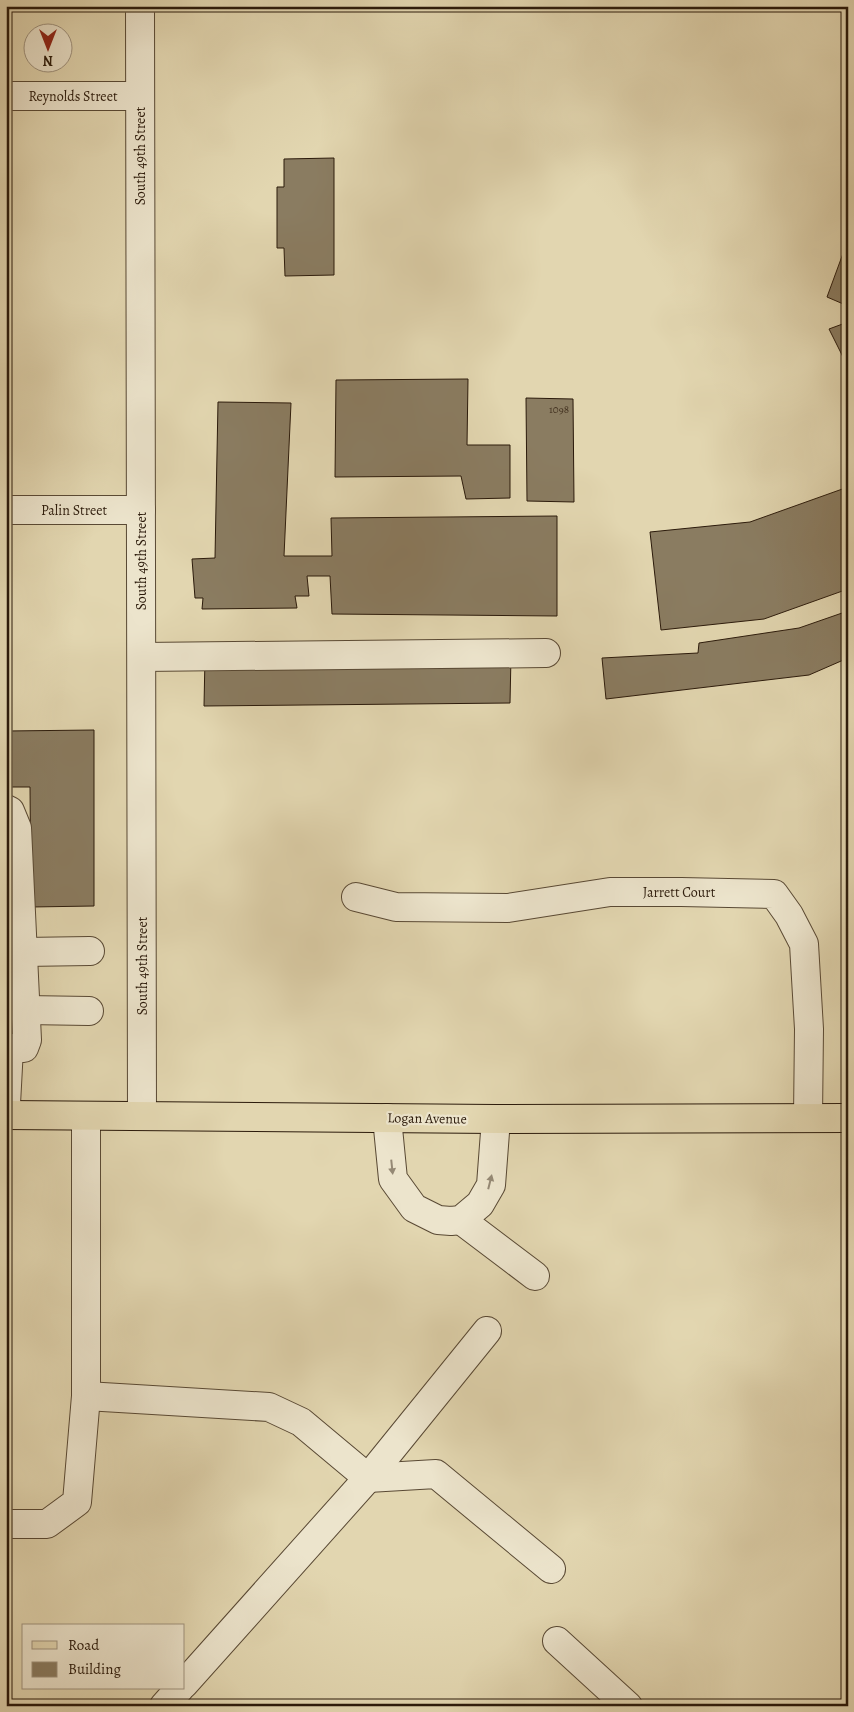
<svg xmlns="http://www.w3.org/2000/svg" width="854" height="1712" viewBox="0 0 854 1712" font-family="Alegreya,serif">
<rect width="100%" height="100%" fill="#e2d6b0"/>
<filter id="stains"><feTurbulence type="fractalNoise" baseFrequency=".004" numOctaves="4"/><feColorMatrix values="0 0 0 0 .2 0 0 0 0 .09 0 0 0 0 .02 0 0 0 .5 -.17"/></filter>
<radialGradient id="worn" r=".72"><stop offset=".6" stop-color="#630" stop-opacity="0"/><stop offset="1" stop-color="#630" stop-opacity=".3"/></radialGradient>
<g fill="#8a7c61" stroke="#2b1a0b">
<path d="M334 158V275L285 276 284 248H277V187H284V159Z"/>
<path d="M845 248 848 249V306L827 297Z"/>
<path d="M848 322V367L829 329Z"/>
<path d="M468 379 467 445H510V498L466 499 461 476 335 477 336 380Z"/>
<path d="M526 398 573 399 574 502 527 501Z"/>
<path d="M218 402 291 403 284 556H332L331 518 557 516V616L332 614 330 576H307L309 596H295L297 608 202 609 203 598H195L192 559 215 558Z"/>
<path d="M848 487V589L764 619 661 630 650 532 750 522Z"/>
<path d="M845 612 848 617V658L809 675 606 699 602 658 698 653 699 643 799 628Z"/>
<path d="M511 656 510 703 204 706 205 657Z"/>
<path d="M94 730V906L31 907 30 787H6V731Z"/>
</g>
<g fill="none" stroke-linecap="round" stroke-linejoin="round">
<g stroke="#594934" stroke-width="30">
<g id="minor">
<path d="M140 6 142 1116"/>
<path d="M6 96H140"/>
<path d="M6 510H141"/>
<path d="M142 657 546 653"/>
<path d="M6 809 10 811 17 828 27 1040 24 1048H9"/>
<path d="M356 897 396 907 508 908 610 892H681L774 894 789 915 804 944 809 1029 808 1117"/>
<path d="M23 952 90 951"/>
<path d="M26 1010 89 1011"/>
<path d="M6 1048H9L6 1104"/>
<path d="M387 1118 393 1179 414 1208 438 1220 451 1221 461 1220 480 1204 491 1185 496 1119"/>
<path d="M461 1220 535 1276"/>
<path d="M86 1396 269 1407 301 1422 368 1478 436 1474 551 1569"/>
<path d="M6 1524H47L77 1502 86 1396V1116"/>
<path d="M557 1641 628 1706"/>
<path d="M184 1684 368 1478 487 1331"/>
<path d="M164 1706 180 1688"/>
</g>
</g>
<g stroke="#2b1a0b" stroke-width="30">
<path id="major" d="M6 1115 496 1119 848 1118"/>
</g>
<use href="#minor" stroke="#ece4cc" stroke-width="28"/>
<use href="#major" stroke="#e2d6b0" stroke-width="28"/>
</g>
<defs><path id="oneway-solid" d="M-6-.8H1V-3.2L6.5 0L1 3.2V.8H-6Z" transform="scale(1.25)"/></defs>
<g fill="#958975">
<use href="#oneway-solid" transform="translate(392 1167) rotate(84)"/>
<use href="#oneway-solid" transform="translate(490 1182) rotate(-76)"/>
</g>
<g text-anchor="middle" stroke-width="4.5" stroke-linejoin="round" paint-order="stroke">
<g font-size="11" fill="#433220">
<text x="559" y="413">1098</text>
</g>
<g font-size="14" fill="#2b1a0b" stroke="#ece4cc">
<text x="73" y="101">Reynolds Street</text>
<text transform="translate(140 156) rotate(-90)" y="5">South 49th Street</text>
<text x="74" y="515">Palin Street</text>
<text transform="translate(141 561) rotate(-90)" y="5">South 49th Street</text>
<text x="679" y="897">Jarrett Court</text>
<text transform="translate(142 966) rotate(-90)" y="5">South 49th Street</text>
<text transform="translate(427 1118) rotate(1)" y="5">Logan Avenue</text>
</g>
</g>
<rect width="854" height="1712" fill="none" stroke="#e2d6b0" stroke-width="25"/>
<rect x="8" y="8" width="839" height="1697" fill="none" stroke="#2b1a0b" stroke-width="2.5"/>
<rect x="12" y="12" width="829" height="1687" fill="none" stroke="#2b1a0b"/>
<rect x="22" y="1624" width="162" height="65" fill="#ece4cc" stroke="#9f937f"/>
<rect x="32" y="1641" width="25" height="8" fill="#e2d6b0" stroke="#9f937f"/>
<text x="68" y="1650" font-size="15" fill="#2b1a0b">Road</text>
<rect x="32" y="1662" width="25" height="15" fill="#8a7c61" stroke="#9f937f"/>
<text x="68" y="1674" font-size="15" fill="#2b1a0b">Building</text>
<g transform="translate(48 48) rotate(180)"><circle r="24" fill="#ece4cc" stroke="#9f937f"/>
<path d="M0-4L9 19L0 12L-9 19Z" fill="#8f2418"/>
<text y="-8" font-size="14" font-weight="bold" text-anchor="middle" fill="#2b1a0b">N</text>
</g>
<rect width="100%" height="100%" filter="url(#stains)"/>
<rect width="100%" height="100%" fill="url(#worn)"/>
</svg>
